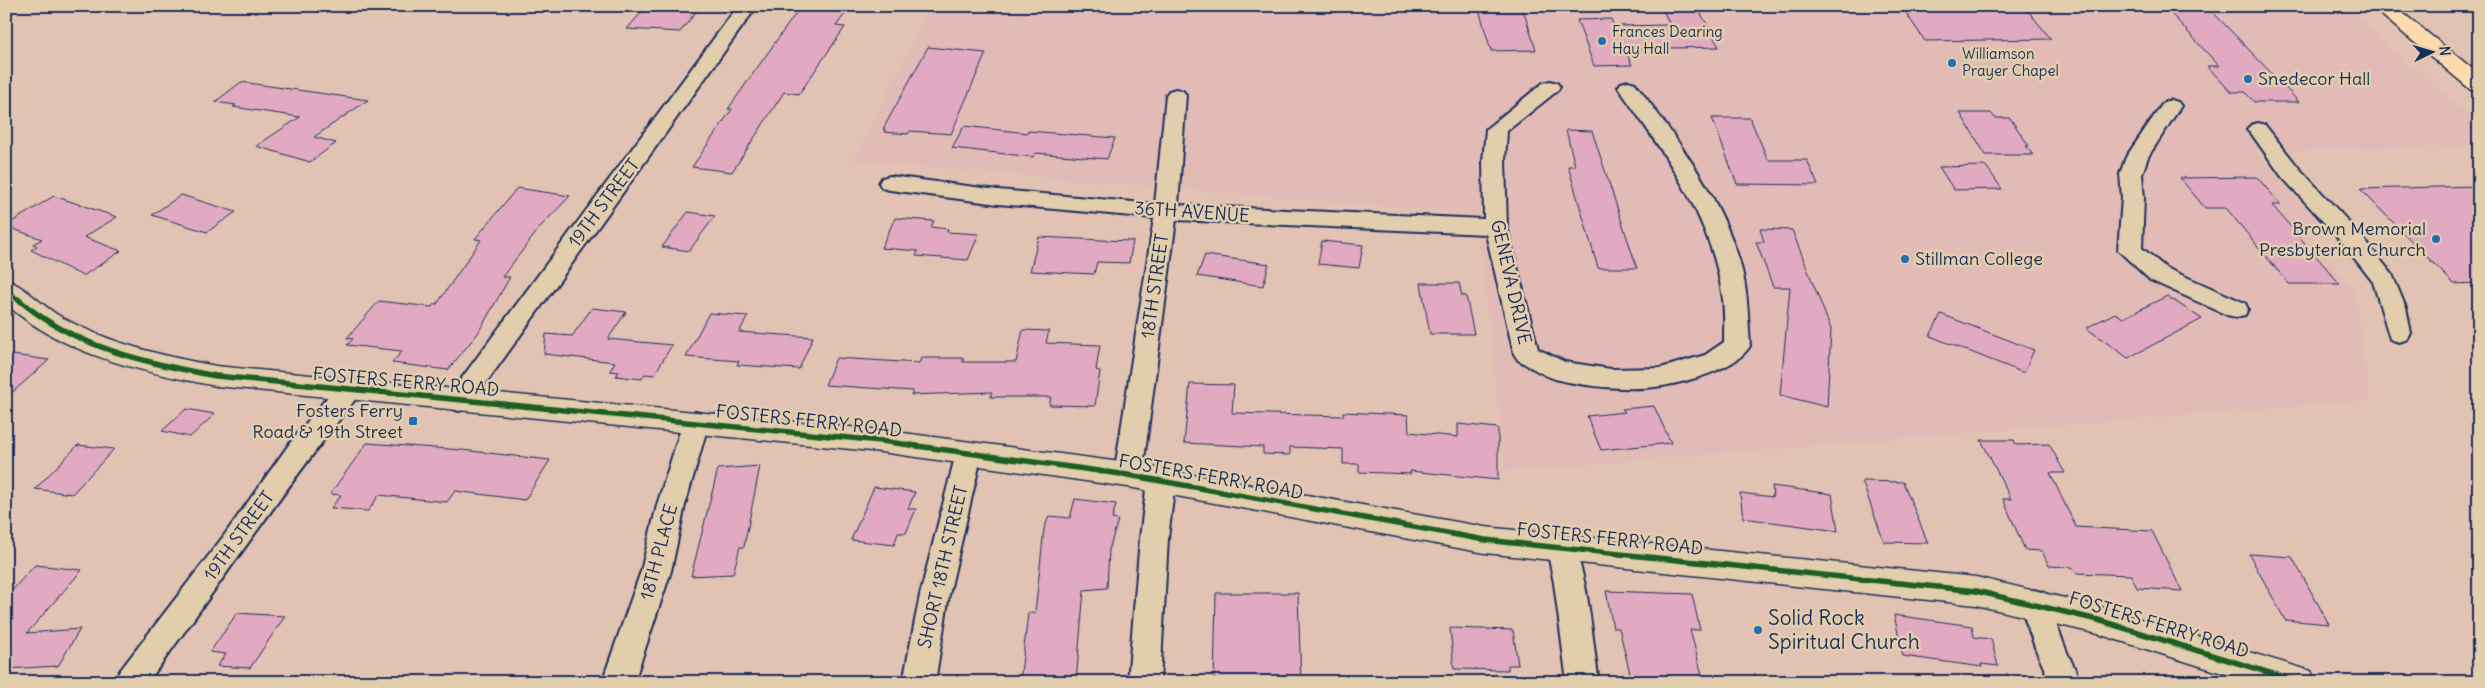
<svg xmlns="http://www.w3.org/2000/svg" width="2485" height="688" viewBox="0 0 2485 688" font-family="Delius,sans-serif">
<rect width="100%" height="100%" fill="#e2c2b2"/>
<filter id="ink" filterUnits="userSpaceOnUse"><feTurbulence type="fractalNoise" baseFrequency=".02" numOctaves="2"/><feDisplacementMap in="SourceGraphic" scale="10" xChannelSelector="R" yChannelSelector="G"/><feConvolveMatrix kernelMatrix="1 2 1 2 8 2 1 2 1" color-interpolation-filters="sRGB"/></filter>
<g filter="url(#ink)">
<path fill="#e2bbb6" d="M931 6H2345L2479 125V145L2253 152 2327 229 2302 230 2354 289 2370 400 1505 471 1477 214 853 161Z"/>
<g fill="#e1aac0" stroke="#1b2f5e">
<path d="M647 6H701L680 32 627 29Z"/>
<path d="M801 6 848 10 836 26 845 27 799 94 784 92 732 172 692 167 732 109H728Z"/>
<path d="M1478 6H1522L1536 50 1491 51Z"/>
<path d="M1661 6H1697L1719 47 1625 49 1632 65 1594 66 1577 20 1611 19 1614 26 1670 25Z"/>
<path d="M1901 6H2024L2051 39 1925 41Z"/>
<path d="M2164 6H2207L2299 102H2254L2245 92H2231L2207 66H2219Z"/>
<path d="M928 47 986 53 951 134 910 131 908 134 884 132 885 129H883Z"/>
<path d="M241 82 368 100 314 137 336 143 310 162 256 146 300 117 233 107 236 105 215 102Z"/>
<path d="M1960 113H1991L1995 118H2010L2029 146H2026L2033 155H1986Z"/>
<path d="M1712 118H1750L1768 160H1807L1818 185 1737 184Z"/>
<path d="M964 126 1028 133V131L1115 138 1107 159 1036 153 1033 157 952 148Z"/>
<path d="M1566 130 1592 131 1637 268H1598L1568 166H1575Z"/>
<path d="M1986 166 2002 189 1954 190 1939 167Z"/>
<path d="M2257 177 2281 205H2272L2340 284H2289L2226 208H2205L2180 178Z"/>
<path d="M2479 186V283L2454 284 2360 189Z"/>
<path d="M517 188 570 196 542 225 502 277H510L478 333 448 370 392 363 402 351 347 345 353 339 347 338 379 301 432 307 434 304H437L481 240 475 239Z"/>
<path d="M181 195 236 212 207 232 152 215Z"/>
<path d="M54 196 117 217 84 237 121 251 83 276 31 250 37 246 33 244 42 239 7 227 13 223H10Z"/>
<path d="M688 212 715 216 689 251 662 247Z"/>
<path d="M895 218 934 221 931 227 948 229 947 232 979 234 968 260 916 256 918 251 881 248Z"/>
<path d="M1760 229 1792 230 1831 329 1827 407 1780 395 1790 287H1773L1756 242H1764Z"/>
<path d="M1039 237 1101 240 1133 241 1129 263 1097 262 1094 274 1030 271Z"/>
<path d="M1322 241 1363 245 1359 268 1318 264Z"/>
<path d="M1205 255 1269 264 1263 286 1197 276Z"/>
<path d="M1421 283H1459L1462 296H1466L1474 334H1430Z"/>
<path d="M2167 296 2202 319 2128 358 2086 328 2115 313 2123 318Z"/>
<path d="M592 308 626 312 608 339 672 345 654 375 645 374 642 379 616 376 619 372 610 371 615 362 544 354 546 334 572 336Z"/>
<path d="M709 313 748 316 739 332 813 337 799 369 737 365 739 361 686 357Z"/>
<path d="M1941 314 2034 350 2024 373 1930 336Z"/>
<path d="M1023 330 1049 331 1046 343 1100 345 1096 370 1100 371 1095 406 1049 405 1051 397H991L992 392 911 395 913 391 825 385 836 358 919 363 921 358H963V362H1016Z"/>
<path d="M6 354 49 360 6 398Z"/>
<path d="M1190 384 1234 385 1232 413 1343 416V412L1408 415 1409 432 1458 437V424L1498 428V480L1410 471 1411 474 1359 472V464H1343V449L1290 447V455L1263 454V447L1184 443Z"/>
<path d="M1654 406 1671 443 1601 450 1587 416 1625 412 1622 409Z"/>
<path d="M186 409 215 414 190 437 162 431Z"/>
<path d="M1981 440H2014L2016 445 2049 444 2065 473H2050L2076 527 2152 531 2182 591 2137 588 2131 575 2076 573 2072 567 2049 566 2042 551 2025 550 2003 499H2011Z"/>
<path d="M367 443 462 450 550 460 525 500 455 491 447 502 379 495 368 511 331 508 341 495 330 494Z"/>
<path d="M78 445 114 449 72 494 35 489Z"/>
<path d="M760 466 744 547H740L733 574 691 576 718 469Z"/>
<path d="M1862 481 1903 482 1928 543 1884 542Z"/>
<path d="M1772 486 1832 494 1838 531 1743 518 1740 493 1773 497Z"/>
<path d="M874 487 915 492 908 509H916L906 533H898L894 545 851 540Z"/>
<path d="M1075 499 1116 504 1112 519 1118 520 1109 550 1107 588 1084 590 1076 682H1020L1028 613H1035L1044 529 1049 516 1070 518Z"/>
<path d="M2249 554 2292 557 2329 624 2285 620Z"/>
<path d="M35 565 82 570 27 633 80 629 58 666 6 669V597Z"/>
<path d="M1606 591 1692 594 1700 630H1690L1704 682H1632L1619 628H1613Z"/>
<path d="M1216 593H1298L1301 682H1214Z"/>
<path d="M237 613 285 616 250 668 217 666 226 654 210 652Z"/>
<path d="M1894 615 1972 626 1974 637 1991 639 1998 666 1981 664 1982 667 1903 656Z"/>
<path d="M1450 628 1513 630 1518 665H1508V670L1454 669Z"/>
</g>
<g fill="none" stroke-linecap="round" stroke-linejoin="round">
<g stroke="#1b2f5e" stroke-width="4">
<g id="street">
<path d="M738 6H757L468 408 459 411 450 408 446 401 450 394Z"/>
<path d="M1550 81 1557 83 1560 87 1557 91 1507 131 1505 161 1507 227 1538 349 1565 362 1611 369 1661 368 1705 355 1724 342C1724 326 1725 309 1722 293 1710 213 1662 151 1618 87L1621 83 1628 81 1635 83C1676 138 1720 195 1740 263 1748 290 1748 318 1750 346 1736 369 1687 382 1662 386 1632 391 1589 387 1559 380 1545 377 1531 367 1518 360L1514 354 1486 234 1176 220 1142 475 1138 483 1128 486 1118 483 1114 475 1154 218 998 204 890 190 882 188 879 183 882 178 890 176 998 190 1155 204 1166 95 1169 91 1176 89 1183 91 1186 95 1178 205 1484 219 1483 161 1486 129 1543 83Z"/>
<path d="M2171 100 2178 102 2181 106 2148 157 2142 174 2144 198 2142 248 2166 268 2245 303 2248 309 2245 315 2236 317 2227 315 2150 280 2118 250 2122 198 2120 174 2126 157 2161 106 2164 102Z"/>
<path d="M2258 123 2265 125 2298 167 2357 231 2392 274 2406 308 2411 333 2408 339 2399 342 2390 339 2373 282 2341 241 2282 177 2251 133 2247 129 2251 125Z"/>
<path d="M348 381 357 383 361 390 357 397C284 489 218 587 148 682H115L119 672 223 537 290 443 339 383Z"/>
<path d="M696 412 705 415 709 422 685 505 671 571 634 682H602L641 571 657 505 683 422 687 415Z"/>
<path d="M969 443 979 446 982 453 949 595 935 682H903L920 595 956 453 959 446Z"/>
<path d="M1161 471 1171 474 1175 482 1168 538 1160 682H1128L1140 538 1147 482 1151 474Z"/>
<path d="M1561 537 1571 541C1589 576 1592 641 1599 682H1567L1554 583 1547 549 1551 541Z"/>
<path d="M2034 590 2045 593 2066 650 2081 682H2050L2036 650 2019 602 2023 593Z"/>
</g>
</g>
<g stroke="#1b2f5e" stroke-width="3">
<path id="secondary" d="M6 280C26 286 44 308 63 318 111 344 163 356 216 366L881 430 1128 463 1485 527 1976 577 2098 606 2311 671 2316 682H2251L2098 634 1976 605 1485 553 1128 487 881 452 216 386C142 372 64 355 6 304Z"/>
</g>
<g stroke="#1b2f5e" stroke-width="3">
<path id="primary" d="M2371 6H2394L2479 74V92L2471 90Z"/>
</g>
<use href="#street" fill="#e2cdac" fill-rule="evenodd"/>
<use href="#secondary" fill="#e2cdac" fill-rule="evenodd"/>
<use href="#primary" fill="#fedbac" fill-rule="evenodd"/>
<g stroke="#e2cdac" stroke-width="7">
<path id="cycleway-far1" d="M6 289 19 301"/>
</g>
<g stroke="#e2cdac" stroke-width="9">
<path id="cycleway" d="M18 299C73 347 146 363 216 376L881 441 1128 475 1485 540 1976 591 2098 620 2299 682"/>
</g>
<use href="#cycleway-far1" stroke="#1b5e20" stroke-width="4.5"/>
<use href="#cycleway" stroke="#1b5e20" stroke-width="5.5"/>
</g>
</g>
<g fill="#1f6fb2" stroke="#e2cdac" stroke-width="2">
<circle cx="1602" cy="41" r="5"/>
<circle cx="1952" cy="63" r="5"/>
<circle cx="2248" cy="79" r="5"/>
<circle cx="2436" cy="239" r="5"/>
<circle cx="1905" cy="259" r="5"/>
<rect x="408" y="416" width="10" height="10" rx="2.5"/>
<circle cx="1758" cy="630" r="5"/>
</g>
<g text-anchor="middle" stroke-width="5" stroke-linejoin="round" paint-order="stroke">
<g font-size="15" fill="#1b2f5e" stroke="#e2cdac" text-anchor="start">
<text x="1612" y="37">Frances Dearing<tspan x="1612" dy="17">Hay Hall</tspan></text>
<text x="1962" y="59">Williamson<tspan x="1962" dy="17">Prayer Chapel</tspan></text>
</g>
<g font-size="18" fill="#1b2f5e" stroke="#e2cdac" text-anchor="start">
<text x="2258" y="85">Snedecor Hall</text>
<text x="2426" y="235" text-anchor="end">Brown Memorial<tspan x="2426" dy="21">Presbyterian Church</tspan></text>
<text x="1915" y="265">Stillman College</text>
<text x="403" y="417" text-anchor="end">Fosters Ferry<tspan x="403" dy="21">Road &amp; 19th Street</tspan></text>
</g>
<g font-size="18" fill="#1b2f5e" stroke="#e2cdac">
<text transform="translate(604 203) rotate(-53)" y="6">19TH STREET</text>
<text transform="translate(1192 212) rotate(4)" y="6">36TH AVENUE</text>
<text transform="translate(1511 282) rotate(77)" y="6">GENEVA DRIVE</text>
<text transform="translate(1155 286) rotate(-82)" y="6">18TH STREET</text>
<text transform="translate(406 382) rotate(5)" y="6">FOSTERS FERRY ROAD</text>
<text transform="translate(809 421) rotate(6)" y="6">FOSTERS FERRY ROAD</text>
<text transform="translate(1211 477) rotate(10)" y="6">FOSTERS FERRY ROAD</text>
<text transform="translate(239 536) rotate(-54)" y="6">19TH STREET</text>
<text transform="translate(1610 539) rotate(6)" y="6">FOSTERS FERRY ROAD</text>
<text transform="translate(659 552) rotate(-75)" y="6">18TH PLACE</text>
<text transform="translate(943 567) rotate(-77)" y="6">SHORT 18TH STREET</text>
<text transform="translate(2159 625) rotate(17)" y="6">FOSTERS FERRY ROAD</text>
</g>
<g font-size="21" fill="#1b2f5e" stroke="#e2cdac" text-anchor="start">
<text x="1768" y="625">Solid Rock<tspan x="1768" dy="24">Spiritual Church</tspan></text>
</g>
</g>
<rect width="2485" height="688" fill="none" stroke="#e2cdac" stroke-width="25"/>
<rect x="12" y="12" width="2460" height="663" fill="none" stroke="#1b2f5e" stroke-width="2" filter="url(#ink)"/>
<g transform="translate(2432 52) rotate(85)" stroke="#e2cdac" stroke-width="4" paint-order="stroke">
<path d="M0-4L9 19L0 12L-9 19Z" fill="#1b2f5e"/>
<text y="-8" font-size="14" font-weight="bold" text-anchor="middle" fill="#1b2f5e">N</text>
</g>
</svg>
